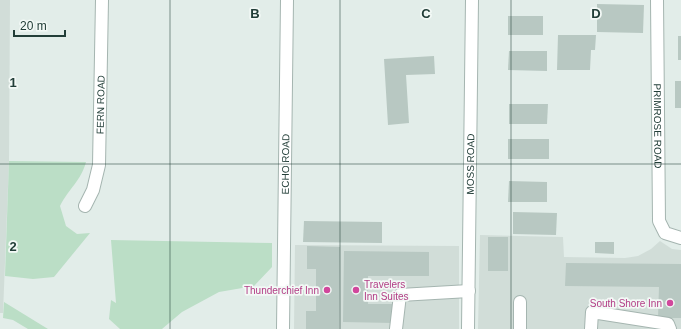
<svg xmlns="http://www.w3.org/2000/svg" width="681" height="329" viewBox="0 0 681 329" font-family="Arial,sans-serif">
<rect width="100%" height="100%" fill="#e2ede9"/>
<g fill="#d1ddd8">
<path d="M0 0H10L9 161 3 313H0Z"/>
<path d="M480 235 563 237 564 257 625 258 638 256 651 249 660 241 672 249 681 250V329H478Z"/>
<path d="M295 245 459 246V329H294Z"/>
</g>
<g fill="#bbdec6">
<path d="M9 161 86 162C81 181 69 188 60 206L66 226 77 234 90 233 54 277 33 279 5 276Z"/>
<path d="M111 240 272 243V267L254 286 219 292 182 312 162 329H120L109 319 111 300 116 303Z"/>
<path d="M4 302 48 329H28L13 320 3 318Z"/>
</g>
<g fill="#b8c8c2">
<path d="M597 4 644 5 643 33 597 32Z"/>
<rect x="508" y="16" width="35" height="19"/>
<path d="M558 35H596L595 50H591L590 70H557Z"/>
<rect x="678" y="36" width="3" height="24"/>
<path d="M509 51H547V71L508 70Z"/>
<path d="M434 56 435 74 406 75 409 123 388 125 384 59Z"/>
<rect x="675" y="81" width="6" height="27"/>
<path d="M509 104H548L547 124H509Z"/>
<rect x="508" y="139" width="41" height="20"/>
<path d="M509 181 547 182V202H508Z"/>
<path d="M513 212 557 213 556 235 513 234Z"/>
<path d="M304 221 382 222V243L303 242Z"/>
<rect x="488" y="237" width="20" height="34"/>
<path d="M595 242H614V254L595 253Z"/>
<path d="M307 246 340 247 339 329H306V311H316V269H307Z"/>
<path d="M344 251 429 252V276H368V304H393V323L343 322Z"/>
<path d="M566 263 681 264V318H658L659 287 565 286Z"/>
</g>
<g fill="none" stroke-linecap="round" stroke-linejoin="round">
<g stroke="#a5b5b0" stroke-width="14">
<g id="minor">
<path id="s1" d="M657 0 659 221 665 233 681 238"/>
<path id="s2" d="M85 206 93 190 99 165 102 0"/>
<path d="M520 302V329"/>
<path id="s3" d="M283 329 287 0"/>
<path d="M396 329 400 295 469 291"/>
<path id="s4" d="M468 329 472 0"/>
<path d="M591 329 592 312 668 324 670 329"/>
</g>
</g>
<use href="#minor" stroke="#fff" stroke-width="12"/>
</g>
<path fill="none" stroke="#223e38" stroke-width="1" stroke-opacity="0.55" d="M170 0V329M340 0V329M511 0V329M0 164H681"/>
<g fill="#d1479c" stroke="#f3f9f6" stroke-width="1.5">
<circle cx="327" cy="290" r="4"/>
<circle cx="356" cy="290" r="4"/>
<circle cx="670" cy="303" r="4"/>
</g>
<g text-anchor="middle" stroke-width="3.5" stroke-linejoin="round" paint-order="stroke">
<g font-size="10" fill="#223e38" stroke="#f3f9f6">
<text dy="4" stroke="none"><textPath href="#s2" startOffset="104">FERN ROAD</textPath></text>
<text dy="4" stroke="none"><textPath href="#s1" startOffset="126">PRIMROSE ROAD</textPath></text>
<text dy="4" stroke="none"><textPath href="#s3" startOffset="165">ECHO ROAD</textPath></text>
<text dy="4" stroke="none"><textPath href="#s4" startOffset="165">MOSS ROAD</textPath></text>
</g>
<g font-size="10" fill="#b23c85" stroke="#f3f9f6" text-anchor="end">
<text x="364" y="288" text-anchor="start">Travelers<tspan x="364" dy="12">Inn Suites</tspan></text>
<text x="319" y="294">Thunderchief Inn</text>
<text x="662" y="307">South Shore Inn</text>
</g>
</g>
<g font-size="13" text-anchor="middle" font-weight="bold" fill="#223e38" stroke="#f3f9f6" stroke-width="3.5" stroke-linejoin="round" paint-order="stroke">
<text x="255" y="18">B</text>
<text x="426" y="18">C</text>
<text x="596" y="18">D</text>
<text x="13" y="87">1</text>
<text x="13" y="251">2</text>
</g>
<path d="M14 30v6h51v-6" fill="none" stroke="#223e38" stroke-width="2"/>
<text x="20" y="30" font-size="12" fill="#223e38" stroke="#f3f9f6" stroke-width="3" paint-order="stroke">20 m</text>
</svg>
